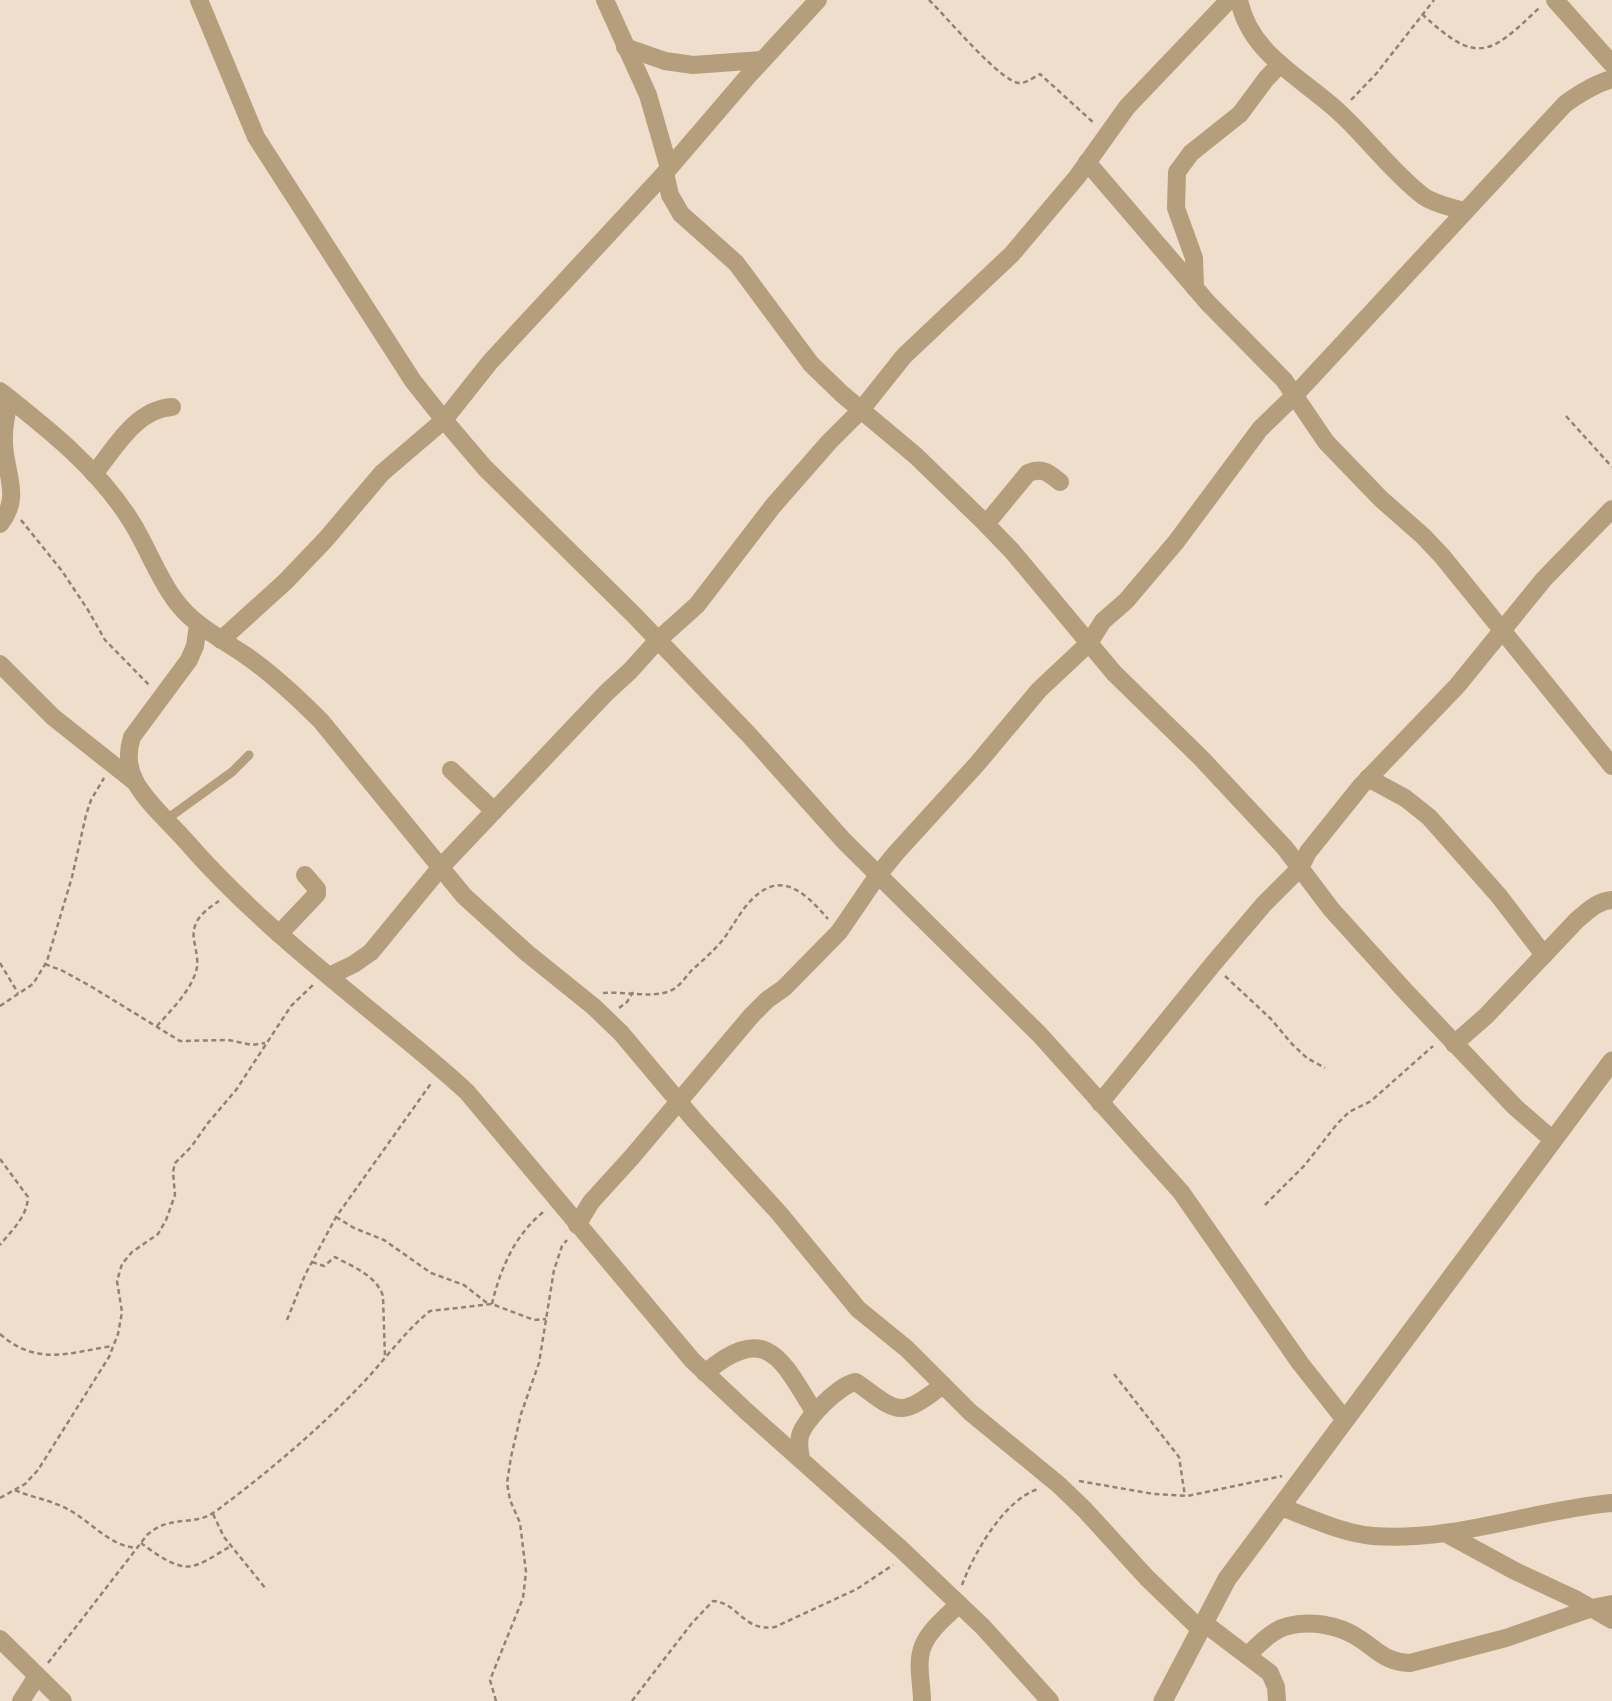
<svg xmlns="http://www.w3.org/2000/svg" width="1612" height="1701" viewBox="0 0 1612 1701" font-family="Figtree,sans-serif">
<rect width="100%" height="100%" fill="#f0decd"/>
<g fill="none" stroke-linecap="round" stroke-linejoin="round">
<g stroke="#8f8377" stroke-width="2.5" stroke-dasharray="5 3.5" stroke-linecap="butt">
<path d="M929 0C944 14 1002 84 1020 83 1027 83 1034 77 1040 74L1095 124"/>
<path d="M1422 14C1477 65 1489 56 1539 8"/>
<path d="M1351 100 1376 74 1434 0"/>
<path d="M1566 416 1612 467"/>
<path d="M21 520 62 571 88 610 105 640 149 685"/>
<path d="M0 963 18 993"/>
<path d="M45 964 63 971 92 987 180 1041 228 1040 252 1045 265 1043"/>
<path d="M1225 976 1271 1019 1292 1044 1307 1058 1325 1068"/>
<path d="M603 993C623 991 648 998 667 992 678 989 684 979 691 971 703 960 715 950 725 937 732 927 738 916 746 906 778 867 803 890 828 919"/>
<path d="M0 1006 33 984 47 961 72 877 86 815 91 800 104 778"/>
<path d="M619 1008 627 1002 633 992"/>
<path d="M157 1026C171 1010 193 989 197 967 198 960 196 951 195 945 189 922 203 912 219 901"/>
<path d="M0 1159 28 1197C27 1217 12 1230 0 1245"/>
<path d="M1265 1205 1304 1166 1337 1124 1349 1112 1371 1101 1433 1046"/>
<path d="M336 1217 354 1228 384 1240 431 1273 464 1285 487 1303"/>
<path d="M312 1262 324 1266 335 1257C353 1267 376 1275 383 1296L385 1358"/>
<path d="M492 1304C500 1269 516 1232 546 1210"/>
<path d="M287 1320 305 1275 336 1217 432 1082"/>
<path d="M0 1334C37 1367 71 1352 113 1346"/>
<path d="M1114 1374 1179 1457 1185 1496"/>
<path d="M1079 1481 1154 1494 1187 1496 1282 1476"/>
<path d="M15 1490C30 1497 46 1499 61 1506 88 1517 106 1545 136 1548"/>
<path d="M0 1498 25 1484 38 1470 109 1357 118 1334 122 1312 117 1281 122 1264 132 1252 158 1234 166 1220 175 1195 173 1172 175 1163 191 1147 208 1123 236 1090 291 1006 314 984"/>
<path d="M213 1514 224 1537 266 1589"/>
<path d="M141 1543C155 1553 178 1572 196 1565 208 1561 220 1552 231 1546"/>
<path d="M962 1585C974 1553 1004 1500 1038 1489"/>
<path d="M48 1663 147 1535C172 1513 193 1528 216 1511 267 1473 317 1431 361 1385 384 1361 404 1332 430 1311L492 1304 534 1320 546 1319"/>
<path d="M496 1701 490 1680 523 1598 526 1572 520 1523 510 1500 507 1483 511 1457 521 1414 539 1363 554 1270 562 1246 567 1240"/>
<path d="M632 1701 692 1623 713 1601C739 1603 743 1632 775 1627L857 1589 893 1565"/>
</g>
<path stroke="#b59e7b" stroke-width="9" d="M167 819 232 772 249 755"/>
<g stroke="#b59e7b" stroke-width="18">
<path d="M199 0 256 137 413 381 444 420 485 468 634 615 750 736 844 841 1040 1035 1181 1192 1300 1363 1345 1420"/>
<path d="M605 0 648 95 669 168"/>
<path d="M1239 0C1250 55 1303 78 1340 113 1369 140 1392 172 1423 196 1434 204 1451 207 1463 211"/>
<path d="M1555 0 1612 64"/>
<path d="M625 47 665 61 693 65 762 60"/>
<path d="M1087 162 1208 303 1284 380 1326 442 1381 499 1423 536 1442 556 1612 766"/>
<path d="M665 173 670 195 681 214 736 263 811 364 842 394 916 456 983 521 1012 551 1114 673 1202 759 1285 848 1331 909 1407 993 1515 1107 1553 1140"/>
<path d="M1195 288 1194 258 1176 208 1177 172 1191 153 1240 114 1266 79 1280 64"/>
<path d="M0 391C48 429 98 468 131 521 147 546 157 576 175 600 193 625 220 638 245 655 273 674 298 698 321 721L464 896 527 953 594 1007 621 1033 695 1121 779 1213 858 1309 907 1349 970 1412 1059 1485 1085 1510 1147 1578 1201 1630"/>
<path d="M94 474C115 448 136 409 172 407"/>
<path d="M0 524C19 500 9 481 5 454 2 435 5 417 10 399"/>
<path d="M986 524 1028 473C1042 467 1049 473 1060 482"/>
<path d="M198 625 195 646 189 660 132 737C127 752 128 769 136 783 148 804 169 822 185 840 242 906 310 961 377 1016 408 1041 438 1065 467 1092L692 1360 746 1411 901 1549 983 1627 1050 1701"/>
<path d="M221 640 286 581 326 539 382 473 444 420 490 362 665 173 749 75 818 0"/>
<path d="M0 664 53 717 135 782"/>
<path d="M451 770 494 811"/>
<path d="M1368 778 1405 798 1429 817 1499 896 1544 955"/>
<path d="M279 934 317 894V889L305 875"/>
<path d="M329 976 354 964 371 952 440 868 607 692 630 671 658 640 697 605 773 506 829 442 861 410 904 356 1012 254 1077 177 1127 107 1229 0"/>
<path d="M1454 1044 1486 1016 1577 920C1588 911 1597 901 1612 900"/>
<path d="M1100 1103 1213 964 1264 904 1300 868 1308 852 1361 786 1457 686 1544 579 1612 509"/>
<path d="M577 1225 591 1202 631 1158 752 1015 767 1000 784 988 839 932 878 875 896 853 977 764 1039 690 1089 643 1103 621 1126 601 1176 542 1260 429 1295 395 1565 104C1580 93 1594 84 1612 79"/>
<path d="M705 1373C768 1320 782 1361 815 1413"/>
<path d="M801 1459C800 1452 798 1444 800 1436 804 1420 840 1384 856 1382 898 1412 898 1420 943 1385"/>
<path d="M1281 1507C1311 1518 1341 1533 1373 1536 1455 1542 1532 1510 1612 1503"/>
<path d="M1447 1534 1515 1571 1577 1600 1612 1620"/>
<path d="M1204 1623 1270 1673 1276 1687 1277 1701"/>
<path d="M0 1639 63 1701"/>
<path d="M1248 1655C1259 1644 1272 1630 1288 1626 1310 1620 1338 1625 1357 1637 1378 1650 1384 1662 1410 1663L1506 1638 1592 1608 1612 1604"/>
<path d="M21 1701 37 1676"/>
<path d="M922 1701C922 1684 916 1662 923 1646 929 1630 947 1616 959 1604"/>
</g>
<path stroke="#b59e7b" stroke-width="19" d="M1163 1701 1227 1579 1612 1061"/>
</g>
</svg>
